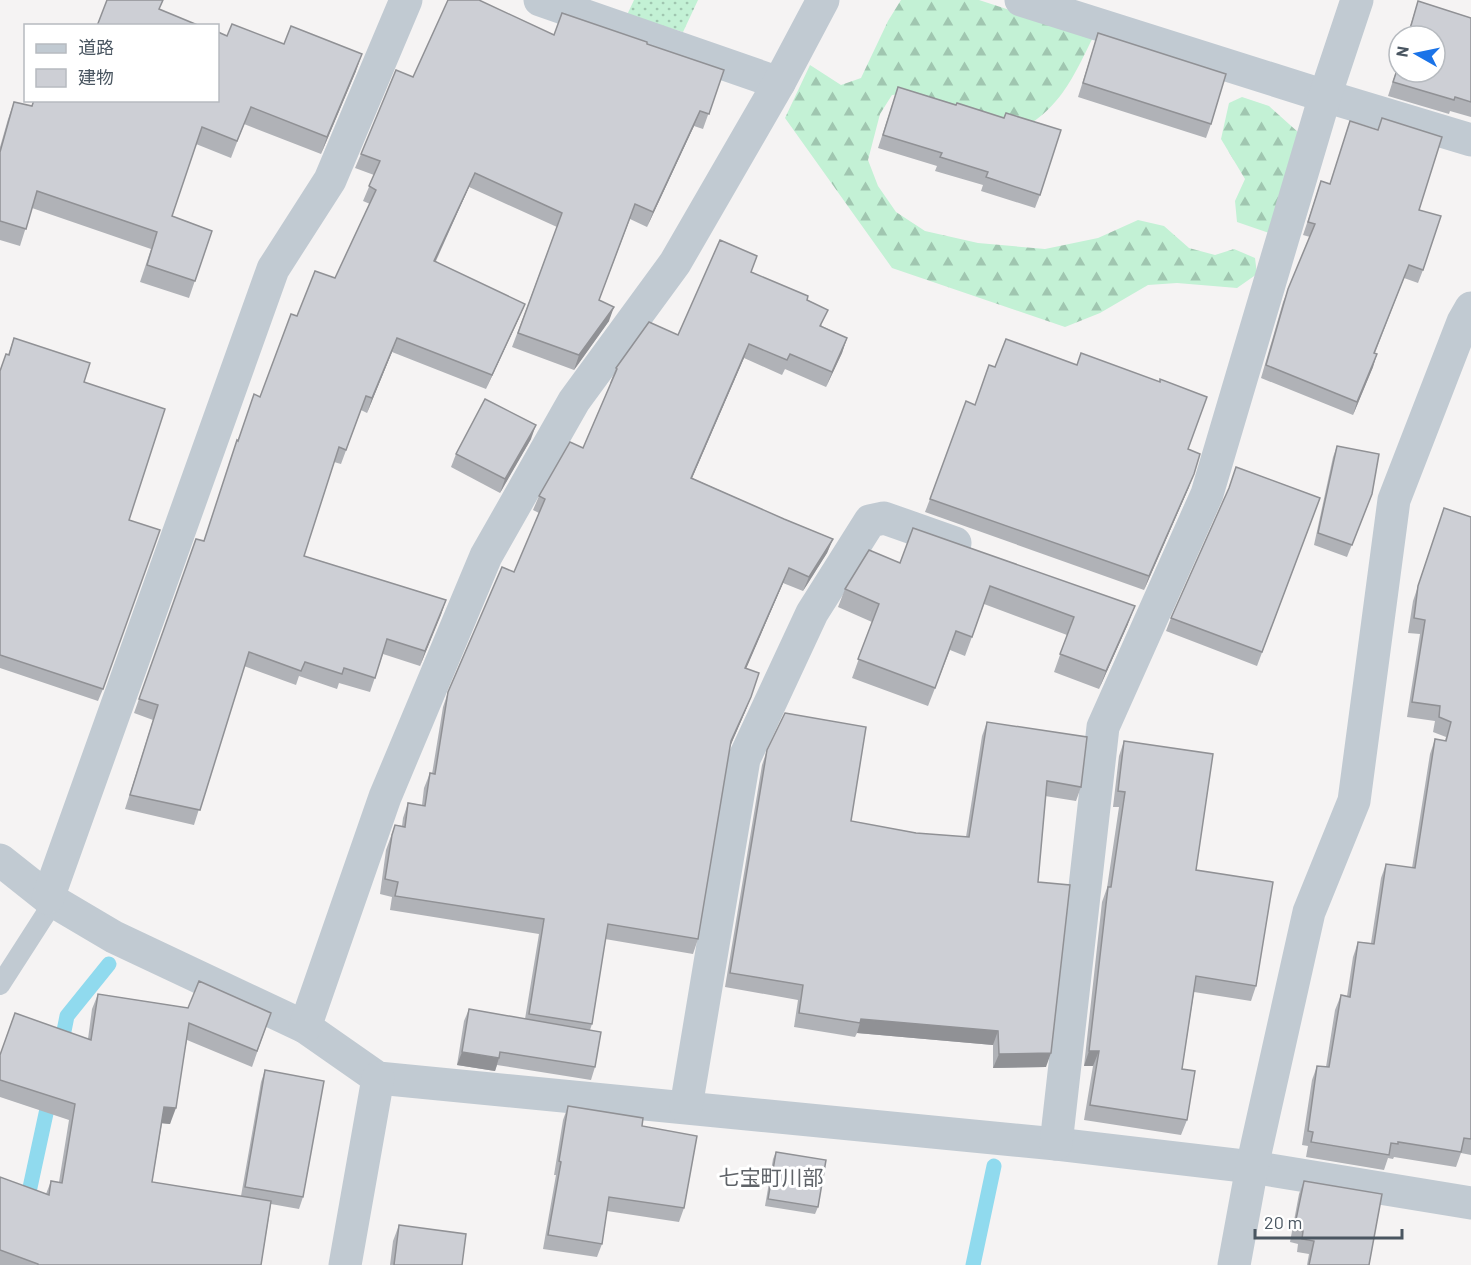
<svg xmlns="http://www.w3.org/2000/svg" width="1471" height="1265" viewBox="0 0 1471 1265" font-family="Barlow,'Noto Sans JP',sans-serif">
<defs>
<pattern id="grass-dots" width="8" height="8" patternUnits="userSpaceOnUse" patternTransform="scale(1.5)"><rect width="8" height="8" fill="#c3f1d5"/><path d="M2 2h.1M6 6h.1" fill="none" stroke="#a0c6b0" stroke-width="1.8" stroke-linecap="round"/></pattern>
<pattern id="forest-firs" width="22" height="20" patternUnits="userSpaceOnUse" patternTransform="scale(1.5)"><rect width="22" height="20" fill="#c3f1d5"/><path d="M5 1l3.5 6h-7zM16 11l3.5 6h-7z" fill="#a0c6b0"/></pattern>
</defs>
<rect width="100%" height="100%" fill="#f5f3f3"/>
<path fill="url(#grass-dots)" d="M634 0H698L683 32 627 15Z"/>
<g fill="url(#forest-firs)">
<path d="M901 0H979L1093 37C1077 70 1062 104 1030 124L969 112 903 94 892 95 880 114 868 160 878 186 896 212 925 231 978 243 1045 249 1098 238 1138 220 1164 226 1189 248 1215 255 1234 249 1255 258 1257 274 1237 288 1177 283 1148 285 1100 313 1065 327 892 268 785 118 810 65 841 85 861 78 888 21Z"/>
<path d="M1242 97 1269 106 1299 133 1275 235 1237 222 1235 201 1245 179 1221 139 1229 103Z"/>
</g>
<g fill="none" stroke-linecap="round" stroke-linejoin="round">
<g stroke="#90daee" stroke-width="15">
<path d="M60 1051 67 1016 109 964"/>
<path d="M26 1206 50 1095"/>
<path d="M973 1265 994 1166"/>
</g>
<path stroke="#c1cad2" stroke-width="20" d="M0 985 54 901"/>
<g stroke="#c1cad2" stroke-width="33">
<path d="M540 0 779 83"/>
<path d="M1021 0 1325 96 1471 140"/>
<path d="M0 860 48 898 114 937 305 1027 378 1078 1056 1144 1252 1167 1471 1203"/>
<path d="M48 898 273 269 330 180 406 0"/>
<path d="M305 1027 385 797 486 556 574 401 675 263 779 83 823 0"/>
<path d="M686 1107 744 759 812 613 870 521 884 518 955 543"/>
<path d="M1056 1144 1103 727 1207 494 1325 96 1357 0"/>
<path d="M345 1265 378 1078"/>
<path d="M1234 1265 1252 1167 1309 912 1354 801 1394 500 1463 322 1471 308"/>
</g>
</g>
<g fill="#b0b2b7">
<path d="M1418 1 1471 18V117L1450 111 1449 114 1388 96 1399 62V72L1435 36H1407Z"/>
<path d="M1098 33 1211 124 1206 138 1078 97Z"/>
<path d="M554 35 647 44 724 70 703 129 694 126 647 227 630 219 599 300 609 321 574 370 512 347 557 227 469 187 436 261 519 318 486 389 392 352 367 413 361 410 341 464 334 462 304 556 446 600 420 666 383 654 370 692 339 683 337 689 299 676 296 685 244 666 194 825 125 809 153 720 134 713 196 539 204 541 237 440V441L260 397 297 316 335 278 370 204 363 201 374 175 355 168 361 154 413 77Z"/>
<path d="M227 36 284 44 356 71 321 154 244 124 231 158 196 144 172 216 212 231 189 298 140 282 151 249 32 208 20 246 0 240V147L8 119 14 102 31 106Z"/>
<path d="M898 87 1040 195 1035 208 981 191 983 185 935 171 937 166 878 148Z"/>
<path d="M1382 118 1419 210 1423 270 1418 283 1404 278 1375 353 1373 367 1353 415 1261 378 1283 302 1310 237 1303 235 1321 181 1330 184 1350 121 1378 130Z"/>
<path d="M752 272 807 300 822 326 847 338 842 353 826 387 785 369 782 375 744 358 692 478 784 519 833 539 827 553 803 591 783 583 746 668 751 697 745 712 730 746 698 939 693 954 605 939 592 1024 590 1030 595 1067 591 1080 497 1065 495 1071 457 1065 464 1021 469 1009 525 1019 539 934 390 910 392 897 380 894 386 850 395 825 402 826 403 818 408 803 422 805 424 788 430 773 432 774 443 707 448 692 514 572 539 513 533 510 539 496 583 448 611 383H610L616 368 678 335Z"/>
<path d="M14 338 84 382 129 520 103 689 98 701 0 668V371L8 355Z"/>
<path d="M995 367 1188 449 1189 487 1144 590 925 512 930 499 975 405Z"/>
<path d="M531 439 500 493 451 467 456 454Z"/>
<path d="M1337 446 1372 494 1347 557 1314 545 1333 457Z"/>
<path d="M1236 467 1320 498 1257 666 1166 631 1171 618 1227 494Z"/>
<path d="M1444 508 1471 517V1155L1461 1153 1456 1167 1394 1157 1393 1159 1388 1158 1384 1170 1306 1157 1308 1146 1302 1145 1312 1080 1317 1066 1326 1067 1335 1010 1341 995 1347 996 1353 957 1358 942 1371 943 1381 878 1386 864 1412 868 1430 754 1435 739 1445 741 1446 737 1433 732 1435 721 1407 717 1420 634 1408 633 1413 601Z"/>
<path d="M913 528 1128 624 1099 689 1054 672 1067 635 984 604 965 656 950 650 928 706 852 678 872 622 838 607 845 589 900 563Z"/>
<path d="M987 722 1081 787 1076 801 1045 796 1038 882 1046 1067 993 1068V1045L857 1033 855 1037 794 1027 798 1000 725 987 762 765 767 750 851 821 916 833 966 837 982 736Z"/>
<path d="M1124 741 1196 870 1256 986 1251 1001 1194 992 1182 1069 1187 1120 1181 1135 1084 1120 1093 1066H1084L1102 902 1107 888 1119 807H1113L1119 756Z"/>
<path d="M98 994 188 1008 271 1013 252 1067 187 1040 170 1124 162 1123 152 1182 241 1196 261 1082 265 1070 303 1197 299 1209 271 1204 261 1265H0V1177L46 1194 51 1181 59 1182 69 1120 0 1097V1054L88 1039 92 1009Z"/>
<path d="M568 1106 642 1126 684 1208 679 1222 607 1211 602 1244 597 1257 543 1249 556 1175H554L563 1120Z"/>
<path d="M776 1152 818 1207 815 1214 765 1206 773 1159Z"/>
<path d="M1304 1181 1369 1265H1307L1309 1254 1297 1252 1298 1244 1290 1242 1299 1194Z"/>
<path d="M399 1225 462 1265H390L393 1241Z"/>
</g>
<g fill="#909195">
<path d="M362 54 356 71 321 154 327 137Z"/>
<path d="M700 111 694 126 647 227 653 212Z"/>
<path d="M475 173 469 187 429 275 434 261Z"/>
<path d="M525 304 519 318 486 389 492 375Z"/>
<path d="M614 307 609 321 574 370 579 355Z"/>
<path d="M397 338 392 352 367 413 372 398Z"/>
<path d="M847 338 842 353 826 387 832 372Z"/>
<path d="M749 344 744 358 686 492 691 478Z"/>
<path d="M1377 354 1373 367 1353 415 1357 402Z"/>
<path d="M536 425 531 439 500 493 505 479Z"/>
<path d="M1194 474 1189 487 1144 590 1149 576Z"/>
<path d="M833 539 827 553 803 591 809 577Z"/>
<path d="M789 568 783 583 740 683 745 668Z"/>
<path d="M446 600 441 615 420 666 425 651Z"/>
<path d="M1135 606 1128 624 1099 689 1106 671Z"/>
<path d="M751 697 745 712 726 756 731 741Z"/>
<path d="M861 1019 998 1031 993 1045 857 1033Z"/>
<path d="M1089 1051H1099L1093 1066H1084Z"/>
<path d="M462 1052 499 1058 495 1071 457 1065Z"/>
<path d="M1051 1053 1046 1067 993 1068 999 1054Z"/>
<path d="M164 1107 176 1108 170 1124 159 1123Z"/>
</g>
<g fill="#cdcfd5" stroke="#909195" stroke-width="1.5">
<path d="M107 0H163L159 9 200 26H97Z"/>
<path d="M448 0H479L554 35 562 13 647 42V44L724 70 709 114 700 111 653 212 635 204 599 300 614 307 579 355 518 333 562 213 475 173 434 261 525 304 492 375 397 338 372 398 366 396 346 450 339 447 304 556 446 600 425 651 387 639 375 678 344 668 342 674 305 662 301 671 249 652 200 810 130 795 158 705 139 699 196 539 204 541 237 440 238 441 254 394 260 397 291 314 297 316 315 271 335 278 376 190 369 186 380 161 361 154 396 70 413 77Z"/>
<path d="M1418 1 1471 18V102L1455 97 1454 100 1393 82 1399 64V72H1435V36H1408Z"/>
<path d="M232 24 284 44 291 26 362 54 327 137 251 107 237 141 202 127 172 216 212 231 195 281 147 265 157 232 37 191 26 229 0 221V152L14 102 32 106 34 100H218V32L227 36Z"/>
<path d="M1098 33 1226 74 1211 124 1083 83Z"/>
<path d="M898 87 956 105 957 103 1004 118 1006 113 1061 130 1040 195 986 177 988 172 940 157 942 153 883 135Z"/>
<path d="M1382 118 1442 137 1419 210 1441 216 1423 270 1409 265 1374 353 1377 354 1357 402 1266 365 1288 289 1315 224 1308 222 1321 181 1330 184 1350 121 1378 130Z"/>
<path d="M720 240 757 256 751 272 808 296 807 300 828 310 820 326 847 338 832 372 790 354 787 360 749 344 691 478 784 519 833 539 809 577 789 568 745 668 759 673 751 697 731 741 698 939 608 924 592 1024 529 1014 544 919 395 896 398 882 385 879 392 835 395 825 405 827 408 803 425 806 430 773 435 774 448 692 502 567 514 572 545 499 539 496 570 442 583 448 617 369 616 368 649 322 678 335Z"/>
<path d="M14 338 90 363 84 382 165 409 129 520 160 530 103 689 0 655V371L6 354 9 355Z"/>
<path d="M1006 339 1077 365 1081 353 1160 382V379L1207 397 1188 449 1200 454 1194 474 1149 576 930 499 966 401 975 405 989 365 995 367Z"/>
<path d="M485 399 536 425 505 479 456 454Z"/>
<path d="M1337 446 1379 454 1372 494 1352 545 1318 533Z"/>
<path d="M1236 467 1320 498 1262 652 1171 618 1229 488Z"/>
<path d="M1444 508 1471 517V1139L1464 1138 1461 1152 1398 1142V1144L1391 1143 1389 1155 1311 1142 1313 1132 1308 1131 1317 1066 1329 1067 1341 995 1350 997 1358 942 1374 944 1386 864 1415 868 1435 739 1446 741 1451 722 1439 717 1440 706 1412 702 1425 620 1414 618 1418 586Z"/>
<path d="M913 528 1135 606 1106 671 1060 654 1074 617 990 586 972 637 956 631 935 688 858 659 879 604 845 589 869 550 900 563Z"/>
<path d="M785 713 866 727 851 821 916 833 969 837 987 722 1087 737 1081 787 1047 781 1038 882 1070 885 1051 1053 999 1054 998 1031 861 1019 860 1023 799 1013 803 985 730 973 767 750Z"/>
<path d="M1124 741 1213 754 1196 870 1273 882 1256 986 1196 976 1182 1069 1195 1071 1187 1120 1090 1105 1099 1051H1089L1108 887H1111L1125 792 1118 791Z"/>
<path d="M199 981 271 1013 257 1051 189 1023 176 1108 164 1107 152 1182 271 1201 261 1265H38V1264L0 1250V1177L49 1195 51 1181 62 1183 75 1104 0 1080V1055L15 1013 91 1040 98 994 188 1008Z"/>
<path d="M469 1009 601 1032 595 1067 500 1052 499 1058 462 1052Z"/>
<path d="M265 1070 324 1081 303 1197 245 1187Z"/>
<path d="M568 1106 643 1118 642 1126 697 1136 684 1208 609 1197 602 1244 548 1235 561 1162 559 1161Z"/>
<path d="M776 1152 826 1160 818 1207 768 1199Z"/>
<path d="M1304 1181 1382 1194 1369 1265H1309L1314 1241 1302 1239 1303 1231 1294 1229Z"/>
<path d="M399 1225 466 1234 462 1265H394Z"/>
</g>
<g text-anchor="middle" stroke-width="6" stroke-linejoin="round" paint-order="stroke">
<g font-size="21" fill="#5f6368" stroke="#fff">
<text x="771" y="1185">七宝町川部</text>
</g>
</g>
<rect x="24" y="24" width="195" height="78" fill="#ffffff" stroke="#b7bbc0" stroke-width="1.5"/>
<rect x="36" y="44" width="30" height="9" fill="#c1cad2" stroke="#b7bbc0" stroke-width="1.5"/>
<text x="78" y="54" font-size="18" fill="#4a5661">道路</text>
<rect x="36" y="69" width="30" height="18" fill="#cdcfd5" stroke="#b7bbc0" stroke-width="1.5"/>
<text x="78" y="84" font-size="18" fill="#4a5661">建物</text>
<g transform="translate(1417 54) rotate(279)"><circle r="28" fill="#ffffff" stroke="#b7bbc0" stroke-width="1.5"/>
<path d="M0-4.5L10 22L0 15L-10 22Z" fill="#1a73e8"/>
<text y="-9" font-size="16" font-weight="bold" text-anchor="middle" fill="#4a5661">N</text>
</g>
<path d="M1255 1229v9h147v-9" fill="none" stroke="#4a5661" stroke-width="3"/>
<text x="1264" y="1229" font-size="18" fill="#4a5661" stroke="#ffffff" stroke-width="4.5" paint-order="stroke">20 m</text>
</svg>
